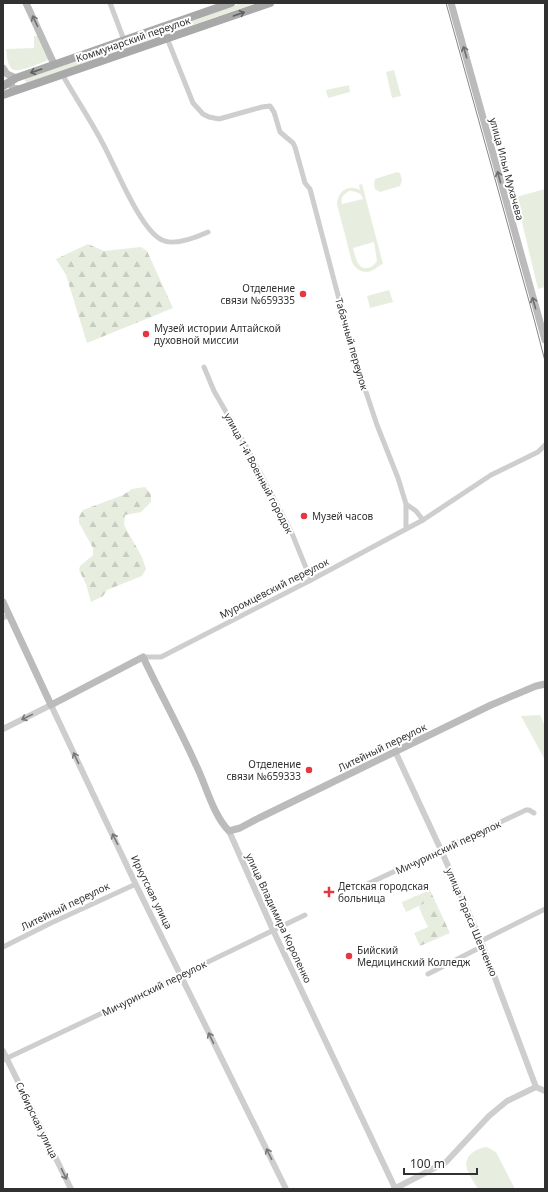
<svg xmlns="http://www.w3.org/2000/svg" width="548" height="1192" viewBox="0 0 548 1192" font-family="'Noto Sans',sans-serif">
<defs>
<pattern id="forest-firs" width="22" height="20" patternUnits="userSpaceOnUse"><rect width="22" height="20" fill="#e7eee0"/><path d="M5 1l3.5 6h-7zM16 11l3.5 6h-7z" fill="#c7cdc1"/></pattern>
</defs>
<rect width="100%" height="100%" fill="#fff"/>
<g fill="#e7eee0" fill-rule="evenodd">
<path d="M241 3H256L26 83 24 78Z"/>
<path d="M34 36H38L50 59C43 62 16 75 11 68 7 64 7 54 6 49L34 48Z"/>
<path d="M394 70 401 96 392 98 386 72Z"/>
<path d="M349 85 350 92 328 98 326 90Z"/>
<path d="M397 172 400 173 402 180 400 186 380 192 375 189 374 184 375 179Z"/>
<path d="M362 184 383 264C379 265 378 267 375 269 366 275 356 271 352 262L337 204C338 191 348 184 360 190L359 185ZM349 191C355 191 361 192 363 199L342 204C340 198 344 194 349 191ZM374 242 377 261C372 269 361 272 357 261 355 257 354 252 353 248Z"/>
<path d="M545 189V287L538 289 516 197Z"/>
<path d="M389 290 393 302 370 308 367 296Z"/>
<path d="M540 715 545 726V760L521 716Z"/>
<path d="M425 903 429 911 422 915 419 906Z"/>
<path d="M487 1147 496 1152 515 1189H478C474 1183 470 1176 467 1169 463 1156 476 1148 487 1147Z"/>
</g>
<g fill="url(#forest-firs)">
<path d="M88 244 104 251 141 247 147 251 173 308 87 343 66 275 56 259Z"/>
<path d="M145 487 151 494V502L141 512 125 515 124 525 142 557 146 569 142 576 107 590 103 596 91 602 86 584 79 570 80 566 93 555V548L79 523V517L83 510 123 495 132 489Z"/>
<path d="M430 890 450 933 420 946 414 933 428 927 422 915 429 911 425 903 406 912 402 902Z"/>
</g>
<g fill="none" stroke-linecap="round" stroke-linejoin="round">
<g stroke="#cecece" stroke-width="5">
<path d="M110 3 124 40"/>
<path d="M167 38 193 103 203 114 209 117 219 119 262 107 270 106 274 112 280 132 293 143 295 147 305 183 310 189 354 356 377 425 398 478 406 504"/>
<path d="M62 74C75 97 90 119 102 142 115 165 140 230 162 240 174 246 197 237 208 232"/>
<path d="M204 367 214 391 248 450 291 531 311 580"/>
<path d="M406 529V504L416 511 423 520"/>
<path d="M3 618 9 615"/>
<path d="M143 657H161L311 580 423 520 491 475 538 452 545 445"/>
<path d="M361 887 526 810H529L534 813"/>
<path d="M481 941 545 909"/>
<path d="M3 947 51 923 136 884"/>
<path d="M428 974 483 946"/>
<path d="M3 1060 96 1016 305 915"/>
</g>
<g stroke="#cecece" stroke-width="6">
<path d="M3 729 51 705 137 887 286 1189"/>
<path d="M395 751 441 850 483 946 536 1087 545 1091"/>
<path d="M229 831 273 930 395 1188"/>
<path d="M3 1051 71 1189"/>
<path d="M394 1189 446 1162 489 1116 507 1101 536 1087"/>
</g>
<g stroke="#bbb" stroke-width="7">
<path d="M26 3 54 64"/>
<path d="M451 3 545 340"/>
<path d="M3 68 7 74 16 78 11 82V85L13 88 19 89"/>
<path d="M3 602 51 705 143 657C160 693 180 729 196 765 206 785 213 815 229 831L240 828 259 818 491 705 536 686 545 684"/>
</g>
<g stroke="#a9a9a9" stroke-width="8">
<path d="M3 86 16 78 231 3"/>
<path d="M3 95 270 3"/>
</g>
<path stroke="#868686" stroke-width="1" d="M446 3 534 319 545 361"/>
</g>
<defs><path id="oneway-shaft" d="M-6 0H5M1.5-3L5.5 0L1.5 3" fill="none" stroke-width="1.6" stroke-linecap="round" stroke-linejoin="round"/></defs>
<g stroke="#616161">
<use href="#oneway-shaft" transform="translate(239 14) rotate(-19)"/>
<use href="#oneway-shaft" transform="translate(36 71) rotate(161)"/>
</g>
<g stroke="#6f6f6f">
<use href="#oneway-shaft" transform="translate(35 21) rotate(-115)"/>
<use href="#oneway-shaft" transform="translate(465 52) rotate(-106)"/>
<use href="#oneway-shaft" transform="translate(499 177) rotate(-105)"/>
<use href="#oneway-shaft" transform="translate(534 303) rotate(-106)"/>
</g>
<g stroke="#787878">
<use href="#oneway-shaft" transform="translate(27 717) rotate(154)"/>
<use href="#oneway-shaft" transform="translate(76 758) rotate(-115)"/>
<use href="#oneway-shaft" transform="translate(115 839) rotate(-116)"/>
<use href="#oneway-shaft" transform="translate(211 1038) rotate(-116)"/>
<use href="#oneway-shaft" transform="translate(269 1154) rotate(-116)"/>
<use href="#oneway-shaft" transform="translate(64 1174) rotate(64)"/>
</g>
<g fill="#e5373f" stroke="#fff" stroke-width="1.5">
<circle cx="303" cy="294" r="4"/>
<circle cx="146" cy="334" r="4"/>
<circle cx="304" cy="516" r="4"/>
<circle cx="309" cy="770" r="4"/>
<path d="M327 886h4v4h4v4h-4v4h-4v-4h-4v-4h4z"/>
<circle cx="349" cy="956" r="4"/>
</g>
<g text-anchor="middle" stroke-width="4" stroke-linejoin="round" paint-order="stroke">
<g font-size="10" fill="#313131" stroke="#fff">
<text transform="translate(133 39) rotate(-19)" y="4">Коммунарский переулок</text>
<text transform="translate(507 169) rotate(75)" y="4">улица Ильи Мухачева</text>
<text transform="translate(352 344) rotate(74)" y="4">Табачный переулок</text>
<text transform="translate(259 473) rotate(62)" y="4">улица 1-й Военный городок</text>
<text transform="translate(274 588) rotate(-27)" y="4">Муромцевский переулок</text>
<text transform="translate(382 747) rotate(-26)" y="4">Литейный переулок</text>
<text transform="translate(448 847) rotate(-25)" y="4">Мичуринский переулок</text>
<text transform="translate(152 892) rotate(64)" y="4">Иркутская улица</text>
<text transform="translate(65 906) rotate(-26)" y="4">Литейный переулок</text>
<text transform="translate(279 918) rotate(65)" y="4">улица Владимира Короленко</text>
<text transform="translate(472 922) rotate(67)" y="4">улица Тараса Шевченко</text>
<text transform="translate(154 988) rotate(-26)" y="4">Мичуринский переулок</text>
<text transform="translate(37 1120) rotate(64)" y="4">Сибирская улица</text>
</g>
<g font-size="10" fill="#313131" stroke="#fff" text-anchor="start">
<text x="295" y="292" text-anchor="end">Отделение<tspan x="295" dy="12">связи №659335</tspan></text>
<text x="154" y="332">Музей истории Алтайской<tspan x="154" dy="12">духовной миссии</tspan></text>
<text x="312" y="520">Музей часов</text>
<text x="301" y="768" text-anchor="end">Отделение<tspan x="301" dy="12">связи №659333</tspan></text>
<text x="338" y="890">Детская городская<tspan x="338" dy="12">больница</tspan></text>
<text x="357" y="954">Бийский<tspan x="357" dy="12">Медицинский Колледж</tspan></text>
</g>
</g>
<rect width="548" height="1192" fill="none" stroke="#313131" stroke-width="8"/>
<path d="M404 1168v6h73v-6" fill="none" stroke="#313131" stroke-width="2"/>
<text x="410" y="1168" font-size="12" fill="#313131" stroke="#ffffff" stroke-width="3" paint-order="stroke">100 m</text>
</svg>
